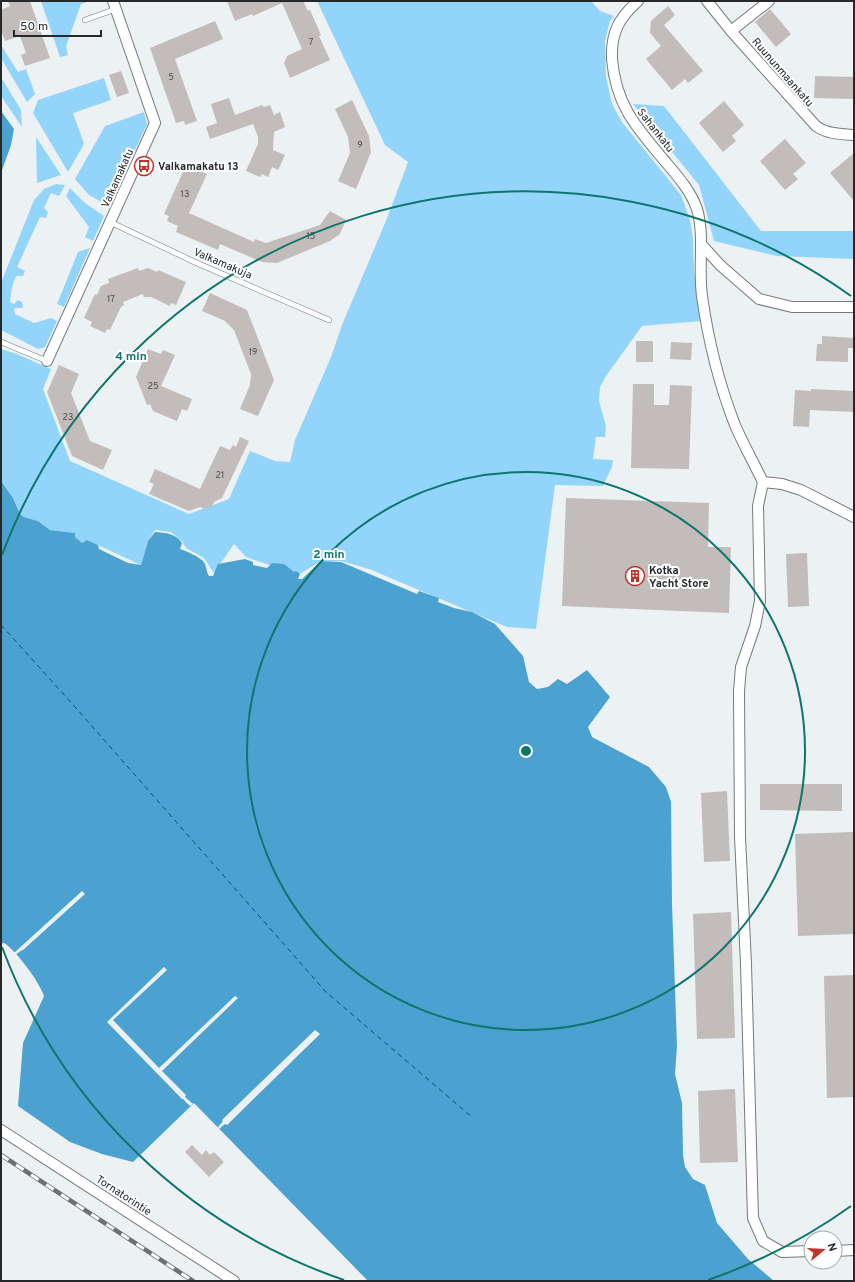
<svg xmlns="http://www.w3.org/2000/svg" width="855" height="1282" viewBox="0 0 855 1282" font-family="Overpass,sans-serif">
<rect width="100%" height="100%" fill="#ecf1f4"/>
<g fill="#93d5fa">
<path d="M41 1H90L81 4 66 46 68 55 60 57Z"/>
<path d="M317 1H591L600 11 614 16 610 21 605 41 606 76 611 100 614 108 622 122 681 195 690 220 693 239 694 270 701 321 642 326 606 376 600 387 599 401 606 426 605 437H596L593 459 613 460 612 467 603 486 555 485 536 629 507 627 369 569 341 561H321L298 575 246 557 234 544 214 573 204 558 186 548 182 541 171 532 155 530 148 541 141 565 87 540 82 543 75 537V533L50 530 38 521 24 517 20 514 13 498 1 481V349L17 354 51 369 43 389 70 461 189 514 229 499 250 451 275 461 290 462 295 440 331 357 342 325 388 216 408 162 385 145Z"/>
<path d="M1 45 18 72 26 69 35 94 27 102 1 58Z"/>
<path d="M1 77 21 110 22 127 1 96Z"/>
<path d="M104 78 111 100 73 113 84 144 68 172 33 113 38 100Z"/>
<path d="M633 104 664 106 761 231H854V259L776 256 714 241 699 185Z"/>
<path d="M144 112 147 124 109 206 89 195 75 179 105 126Z"/>
<path d="M36 137 61 175 37 183Z"/>
<path d="M56 184 65 185 59 196 51 193 44 208 48 212 46 218 40 217 17 267 25 271 23 276H16L12 287 10 302 14 304 18 300 22 302 23 306 22 308H14L15 314 34 323 51 318 57 321 45 347 38 349 1 330V283L34 200 44 189Z"/>
<path d="M70 188 85 203 104 216 93 241 85 237 89 227 66 196Z"/>
<path d="M90 248 64 307 57 304 78 252Z"/>
</g>
<g fill="#4ba2d0">
<path d="M1 111 14 129 11 145 1 173Z"/>
<path d="M1 481 13 498 20 514 24 517 38 521 50 530 75 533V537L82 543 87 540 98 545 99 549 128 563 141 565 148 541 155 532C165 533 176 533 182 543L180 549C186 551 203 558 205 564 207 569 206 571 209 576H213L218 564 245 559 253 562V565L267 568 272 563 284 564 294 572 296 571 300 574 298 579H302L321 561 341 562 417 594 419 591 439 598 438 602 454 608 472 612 495 624 523 656 529 682 537 689 548 687 558 679 567 684 587 670 610 697 588 727 592 737 649 767 666 787 671 802 672 904 677 1046 675 1074 682 1103 683 1155 685 1167 693 1179 705 1185 717 1223 748 1259 774 1281H368L194 1103 133 1162 102 1154 70 1142 18 1106 23 1043 44 996C40 983 16 950 4 943L1 944Z"/>
</g>
<g fill="#ecf1f4">
<path d="M82 891 85 894 23 950H22L15 955 14 953Z"/>
<path d="M164 967 167 970 113 1020 159 1068 235 996 238 998 162 1071 186 1095 185 1097 193 1104 190 1106 183 1099H182L107 1022Z"/>
<path d="M315 1030 320 1034 227 1125 225 1124 219 1129 218 1127 223 1121 222 1120Z"/>
</g>
<g fill="none" stroke-linecap="round" stroke-linejoin="round">
<path stroke="#06506f" stroke-width="1" stroke-dasharray="5 4" stroke-linecap="butt" d="M1 625 68 699 326 992 473 1118"/>
</g>
<g fill="#c2bcbb">
<path d="M8 1H30L50 58 25 66 21 55 26 53 20 36 5 41 1 30V10L10 6Z"/>
<path d="M227 1H303L308 11 310 10 321 35 319 36 330 60 290 78 284 63 287 56 302 49 282 3 253 16 252 14 235 21Z"/>
<path d="M668 6 675 15 664 25 703 71 688 83 685 79 672 90 646 59 661 46 650 33 651 21Z"/>
<path d="M770 9 791 34 776 47 755 22Z"/>
<path d="M215 21 223 39 175 59 197 121 185 125 184 121 176 123 150 48Z"/>
<path d="M121 71 129 93 117 97 109 75Z"/>
<path d="M815 76 854 77V99L814 98Z"/>
<path d="M229 98 235 115 262 105 264 107 270 105 274 115 280 112 285 127 274 132 273 150 285 155 278 170 272 167 268 177 262 174 260 177 246 171 258 144V137L253 124 210 139 206 127 217 123 211 104Z"/>
<path d="M352 100 369 136 371 152 356 189 338 181 350 153 348 137 335 109Z"/>
<path d="M724 101 744 125 732 136 736 141 723 152 699 123Z"/>
<path d="M785 139 806 163 793 174 798 179 785 190 760 161Z"/>
<path d="M854 153V201L830 173Z"/>
<path d="M186 165 207 174 189 213 254 242 255 239 266 243 320 225 330 211 346 220 340 234 330 241 277 263 262 262 220 244 218 250 176 232 178 226 167 221 169 216 164 214Z"/>
<path d="M138 268 139 271 148 268 157 272 158 270 186 282 176 305 171 303 170 306 151 297H144L143 294 123 302 124 305 121 307 110 330 107 329 105 333 90 326 92 322 84 318 95 294 97 295 101 286 109 283 108 279Z"/>
<path d="M210 293 247 310 274 380 258 416 240 409 250 385 251 374 234 330 225 321 202 311Z"/>
<path d="M822 336 854 338V348H848V362L816 361 817 344H822Z"/>
<rect x="636" y="341" width="17" height="21"/>
<path d="M671 342 692 343 691 360 670 359Z"/>
<path d="M148 349 161 354 163 350 175 355 161 386 192 399 187 411 182 409 177 421 153 411 150 404 147 405 136 377Z"/>
<path d="M59 365 79 374 71 393 90 441 112 450 103 470 72 456 47 392Z"/>
<path d="M633 384H654V405H669L670 385 692 386 689 469 631 468Z"/>
<path d="M811 389 854 391V412L810 410 809 427 793 426 795 390 811 391Z"/>
<path d="M240 437 249 441 222 498 214 502 212 506 204 509 200 507 189 511 149 494 154 484 149 482 155 469 200 489 220 446 230 450 233 445 236 447Z"/>
<path d="M566 498 709 503 708 547H731L729 613 562 606Z"/>
<path d="M807 553 809 606 788 607 786 554Z"/>
<path d="M760 784H842V811L760 810Z"/>
<path d="M727 791 730 861 704 862 701 793Z"/>
<path d="M854 832V934L798 936 795 834Z"/>
<path d="M731 912 735 1038 697 1039 693 914Z"/>
<path d="M854 975V1097L827 1098 824 976Z"/>
<path d="M735 1089 738 1162 700 1163 698 1091Z"/>
<path d="M192 1145 202 1155 206 1150 210 1155 214 1152 224 1162 209 1177 185 1152Z"/>
</g>
<g fill="none" stroke-linecap="round" stroke-linejoin="round">
<g stroke="#767a7d" stroke-width="6">
<g id="lane">
<path d="M85 20 116 9"/>
<path d="M110 222 199 264 329 320"/>
<path d="M1 342 47 361"/>
</g>
</g>
<g stroke="#767a7d" stroke-width="12">
<g id="street">
<path d="M638 1C619 18 611 32 612 59 616 108 639 130 669 166 680 179 691 192 697 209 705 237 698 267 702 296 708 339 719 384 735 425 743 444 754 463 763 482L782 484 801 490 854 517"/>
<path d="M707 1 731 31 816 126C827 134 840 134 854 135"/>
<path d="M731 31 769 1"/>
<path d="M702 245 720 265 759 299 792 307H854"/>
<path d="M47 361 155 123 113 1"/>
<path d="M763 482 758 506 760 601 755 626 741 667 739 691 740 837 746 964 753 1218 763 1241 782 1252 811 1251"/>
<path d="M1 1130 234 1281"/>
<path d="M835 1251 854 1250"/>
</g>
</g>
<use href="#lane" stroke="#fff" stroke-width="5"/>
<use href="#street" stroke="#fff" stroke-width="10"/>
<g stroke="#6d7072" stroke-width="4.5">
<path id="rail" d="M1 1155 193 1281"/>
</g>
<use href="#rail" stroke="#fcfeff" stroke-width="3" stroke-dasharray="9" stroke-linecap="butt"/>
</g>
<g fill="none" stroke="#0f766e" stroke-width="2">
<circle cx="526" cy="751" r="279"/>
<path d="M851 1206A559 559 0 0 1 708 1280M344 1280A559 559 0 0 1 2 947M2 555A559 559 0 0 1 851 296"/>
</g>
<defs>
<g id="bus-ring" transform="scale(1)"><circle r="9.5" fill="#fcfeff" stroke="#c0322a" stroke-width="1.5"/><path d="M-5-6H5V4H4V6H2V4H-2V6H-4V4H-5ZM-3.5-4V0h7V-4ZM-3.5 1.2v1.5H-2V1.2ZM2 1.2v1.5H3.5V1.2Z" fill="#c0322a"/></g>
<g id="building-ring" transform="scale(1)"><circle r="9.5" fill="#fcfeff" stroke="#c0322a" stroke-width="1.5"/><path d="M-4-6H4V6H1V3H-1V6H-4ZM-2.5-4.3h1.7v1.8h-1.7ZM.8-4.3h1.7v1.8H.8ZM-2.5-1h1.7V.8h-1.7ZM.8-1h1.7V.8H.8Z" fill="#c0322a"/></g>
</defs>
<g fill-rule="evenodd">
<use href="#bus-ring" x="144" y="166"/>
<use href="#building-ring" x="635" y="576"/>
</g>
<g text-anchor="middle" stroke-width="4" stroke-linejoin="round" paint-order="stroke">
<g font-size="9" fill="#4d4d4e">
<text x="311" y="45">7</text>
<text x="171" y="80">5</text>
<text x="360" y="148">9</text>
<text x="185" y="197">13</text>
<text x="311" y="239">15</text>
<text x="111" y="302">17</text>
<text x="253" y="355">19</text>
<text x="153" y="389">25</text>
<text x="68" y="420">23</text>
<text x="220" y="478">21</text>
</g>
<g font-size="11" fill="#262829" stroke="#fcfeff">
<text transform="translate(783 72) rotate(49)" y="4">Ruununmaankatu</text>
<text transform="translate(656 130) rotate(52)" y="4">Sahankatu</text>
<text transform="translate(117 178) rotate(-66)" y="4">Valkamakatu</text>
<text transform="translate(223 263) rotate(23)" y="4">Valkamakuja</text>
<text transform="translate(124 1195) rotate(33)" y="4">Tornatorintie</text>
</g>
<g font-size="11" font-weight="bold" fill="#262829" stroke="#fcfeff" text-anchor="start">
<text x="158" y="170">Valkamakatu 13</text>
<text x="649" y="574">Kotka<tspan x="649" dy="13">Yacht Store</tspan></text>
</g>
</g>
<circle cx="526" cy="751" r="6" fill="#0f766e" stroke="#fcfeff" stroke-width="2"/>
<g font-size="12" text-anchor="middle" font-weight="bold" fill="#0f766e" stroke="#fcfeff" stroke-width="4" stroke-linejoin="round" paint-order="stroke">
<text x="131" y="360">4 min</text>
<text x="329" y="558">2 min</text>
</g>
<rect width="855" height="1282" fill="none" stroke="#262829" stroke-width="4"/>
<g transform="translate(823 1250) rotate(72)"><circle r="19" fill="#fcfeff" stroke="#a6a8a9"/>
<path d="M0-3L7 15L0 10L-7 15Z" fill="#c0322a"/>
<text y="-6" font-size="11" font-weight="bold" text-anchor="middle" fill="#262829">N</text>
</g>
<path d="M14 30v6h87v-6" fill="none" stroke="#262829" stroke-width="2"/>
<text x="20" y="30" font-size="12" fill="#262829" stroke="#fcfeff" stroke-width="3" paint-order="stroke">50 m</text>
</svg>
